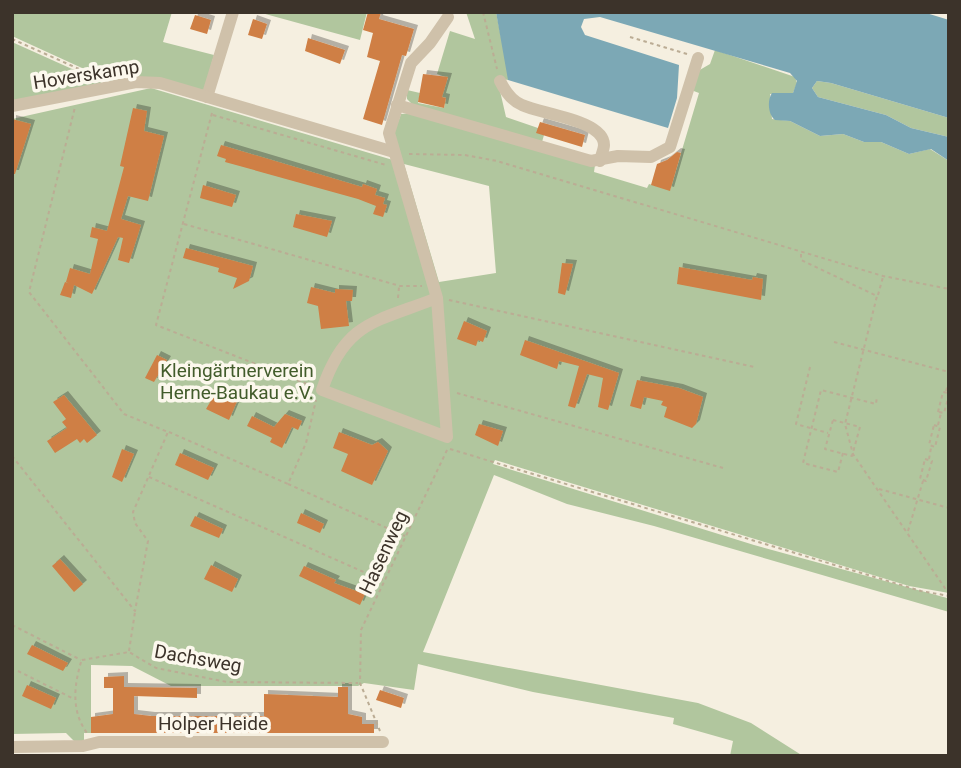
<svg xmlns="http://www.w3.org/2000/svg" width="961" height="768" viewBox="0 0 961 768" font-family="Roboto,sans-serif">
<defs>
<filter id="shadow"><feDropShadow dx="4" dy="-4" stdDeviation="0" flood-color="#0004"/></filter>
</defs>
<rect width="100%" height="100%" fill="#f5efe0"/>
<g fill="#b1c69e" fill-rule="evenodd">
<path d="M12 12H172L163 42 214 55 204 90 117 84 12 36Z"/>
<path d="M258 12H367L360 40Z"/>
<path d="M466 12H496L509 77 508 80 497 78 506 117 538 128 544 135 542 142 413 105 407 99V90L420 93 418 103 444 108 446 98 438 96 448 78 437 74 450 31 475 39Z"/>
<path d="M12 42 101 82 102 84 12 104Z"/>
<path d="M715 50 795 77 797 83 793 93 770 94 772 119 790 121 820 136 843 134 864 142H881L909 154 930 149 949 161V593L909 586 495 460 493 464 754 545 947 598 949 612 654 526 567 504 494 475 423 652 698 703 751 723 803 756H730L733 741 673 724 674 718 533 692 418 664 414 690 364 683 358 686H171L132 666 91 665V733H84V741H74L66 733 12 734V119L151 88 403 163 394 133 401 114 414 113 595 165 594 172 647 188 649 184 670 190 699 93 691 90 698 71 710 64ZM404 164 489 186 496 273 439 282Z"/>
<path d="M817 81 831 83 949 118V137L911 128 886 115 818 97 812 88Z"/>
</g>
<path fill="#7ca8b5" d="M496 12H923L949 20V118L831 83 817 81 812 88 818 97 886 115 911 128 949 137V161L931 149 909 154 881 142H864L843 134 820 136 790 121 775 120C768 115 767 100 772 93H793L797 81 790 73 600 17 584 19 581 27 585 35 679 65 677 98 668 128 508 80Z"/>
<g fill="#cf7f44" filter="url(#shadow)">
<path d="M368 12H381L379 19 414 29 406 56 402 55 382 125 363 119 380 61 367 57 373 33 363 30Z"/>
<path d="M195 15 211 20 207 34 190 29Z"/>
<path d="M253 19 267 24 262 39 248 35Z"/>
<path d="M308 38 345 50 340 64 305 51Z"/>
<path d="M423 74 448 77 442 97 446 98 444 108 418 102Z"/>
<path d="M133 108 147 111 144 131 164 136 148 201 128 196 121 219 141 225 129 263 118 260 123 238 118 237 92 294 74 285 71 298 60 295 65 282 71 284 66 282 70 268 90 274 98 239 90 237 92 227 107 231 124 167 120 166Z"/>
<path d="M12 119 31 124 15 174H12Z"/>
<path d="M540 122 585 135 582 147 536 133Z"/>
<path d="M221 145 362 187 363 184 377 189 375 195 385 198 383 204 387 205 383 217 373 214 376 206 358 199 225 162 226 159 217 156Z"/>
<path d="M677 152 681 153 670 191 651 185 657 164 667 160Z"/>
<path d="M203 185 236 195 232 207 200 198Z"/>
<path d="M296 214 332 221 327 237 293 227Z"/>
<path d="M186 248 253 266 249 281 233 289 237 278 218 272 219 268 183 258Z"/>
<path d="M562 263 573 264 565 295 558 293Z"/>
<path d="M679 267 752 280 753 277 763 279 761 300 677 284Z"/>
<path d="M311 287 335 293V289L353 290 352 301H346L349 326 321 329 318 306 307 303Z"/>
<path d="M464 321 487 331 483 342 478 340 476 346 457 339Z"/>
<path d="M525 340 619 373 608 410 598 407 603 378 587 374 575 408 568 406 579 366 559 361 557 369 520 355Z"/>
<path d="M157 355 167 360 154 382 145 378Z"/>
<path d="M637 380 679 388 703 397 696 424 692 428 664 417 667 407 661 405 663 401 644 397 641 409 630 406Z"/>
<path d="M218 389 238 399 229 420 206 409Z"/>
<path d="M64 395 97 435 87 443 84 439 80 443 77 439 55 453 47 441 67 428 62 422 66 419 53 402Z"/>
<path d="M285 414 302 421 298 430 292 427 282 448 270 442 272 438 247 426 252 416 274 427Z"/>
<path d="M479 424 503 431 498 446 475 435Z"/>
<path d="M339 432 372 445 378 442 388 451 372 485 341 471 348 454 333 448Z"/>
<path d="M122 449 134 454 122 482 112 477Z"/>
<path d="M180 453 214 468 208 480 175 465Z"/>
<path d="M301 513 324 524 320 533 297 523Z"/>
<path d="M195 516 223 529 219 538 190 526Z"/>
<path d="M60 559 83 584 74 592 52 566Z"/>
<path d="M211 565 238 579 232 592 204 579Z"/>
<path d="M304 566 336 580 334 583 365 594 360 605 299 576Z"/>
<path d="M32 645 68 663 63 671 27 654Z"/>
<path d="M124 676V687L197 688V698L134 696V714L151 716H264V694L338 697V687H348V714L362 717V724H374V733H91V717L113 714V688H104V677Z"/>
<path d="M27 685 56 698 51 709 22 696Z"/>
<path d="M380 690 404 698 401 708 376 700Z"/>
</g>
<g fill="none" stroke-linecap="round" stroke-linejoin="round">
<g stroke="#bbac94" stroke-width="2" stroke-dasharray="3.5 3.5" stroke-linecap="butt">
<path d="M423 12H425"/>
<path d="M483 12 497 69"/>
<path d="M630 37 687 54"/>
<path d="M12 39 97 77"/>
<path d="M212 113 156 325 312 386"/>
<path d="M213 115 386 165"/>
<path d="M409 154 465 155 497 161 883 276 949 289"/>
<path d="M184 224 400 286H422"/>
<path d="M801 254V260L877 296 845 424 853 454 949 594"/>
<path d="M878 295 883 277"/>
<path d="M398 298 399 287"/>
<path d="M449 300 754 367"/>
<path d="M834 342 949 372"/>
<path d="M810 367 796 424 828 433"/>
<path d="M946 391 949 382"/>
<path d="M457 393 723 468"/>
<path d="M938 412 943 392 949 393"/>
<path d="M939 412 944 413 949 395"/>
<path d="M833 420 860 427 852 456 825 449Z"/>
<path d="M934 425 940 427 935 447 929 445Z"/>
<path d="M938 425 941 413"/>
<path d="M169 432 288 484 306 443 316 400"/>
<path d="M450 449 921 591 949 596"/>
<path d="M843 453 838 472 803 463 821 390 876 404 877 396"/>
<path d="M12 456 135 611 148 541 135 523 133 512 168 432 124 414 29 292 75 107"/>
<path d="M925 459 932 461 926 481 920 479Z"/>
<path d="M929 459 931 448"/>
<path d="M149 477 384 581"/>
<path d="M288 484 405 536"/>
<path d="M879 489 949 508"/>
<path d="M908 531 923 481"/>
<path d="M12 625 81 660"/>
<path d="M129 651 135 612"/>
<path d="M82 660 129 652 156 668 227 682 358 683"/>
<path d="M81 662C74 686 71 711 87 733"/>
<path d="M18 671 74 699"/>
<path d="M380 731 360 683 361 630 448 448"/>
</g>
<g stroke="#cfc1aa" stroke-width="12">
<path d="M500 81C505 91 512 101 522 105 541 114 604 120 604 145 604 149 601 156 600 161"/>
<path d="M207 97 233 12"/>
<path d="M397 105 591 161 618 156 651 157 670 147 698 58"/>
<path d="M12 106 136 82 160 83 394 152"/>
<path d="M437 298C376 322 345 321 322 390L447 437 437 298 389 133 411 63 430 43 448 17"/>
<path d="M12 747 83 746 99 742H383"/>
</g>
</g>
<g text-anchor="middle" stroke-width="7" stroke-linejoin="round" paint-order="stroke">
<g font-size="19" fill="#3c332a" stroke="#fcf8ed">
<text transform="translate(86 74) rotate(-9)" y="7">Hoverskamp</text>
<text transform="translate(383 552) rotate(-65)" y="7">Hasenweg</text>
<text transform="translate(198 658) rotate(10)" y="7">Dachsweg</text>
<text x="213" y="730">Holper Heide</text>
</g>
<g font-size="19" fill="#425c2b" stroke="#fcf8ed">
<text x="237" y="377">Kleingärtnerverein<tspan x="237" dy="22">Herne-Baukau e.V.</tspan></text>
</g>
</g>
<rect width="961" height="768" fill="none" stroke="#3c332a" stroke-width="28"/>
</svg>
